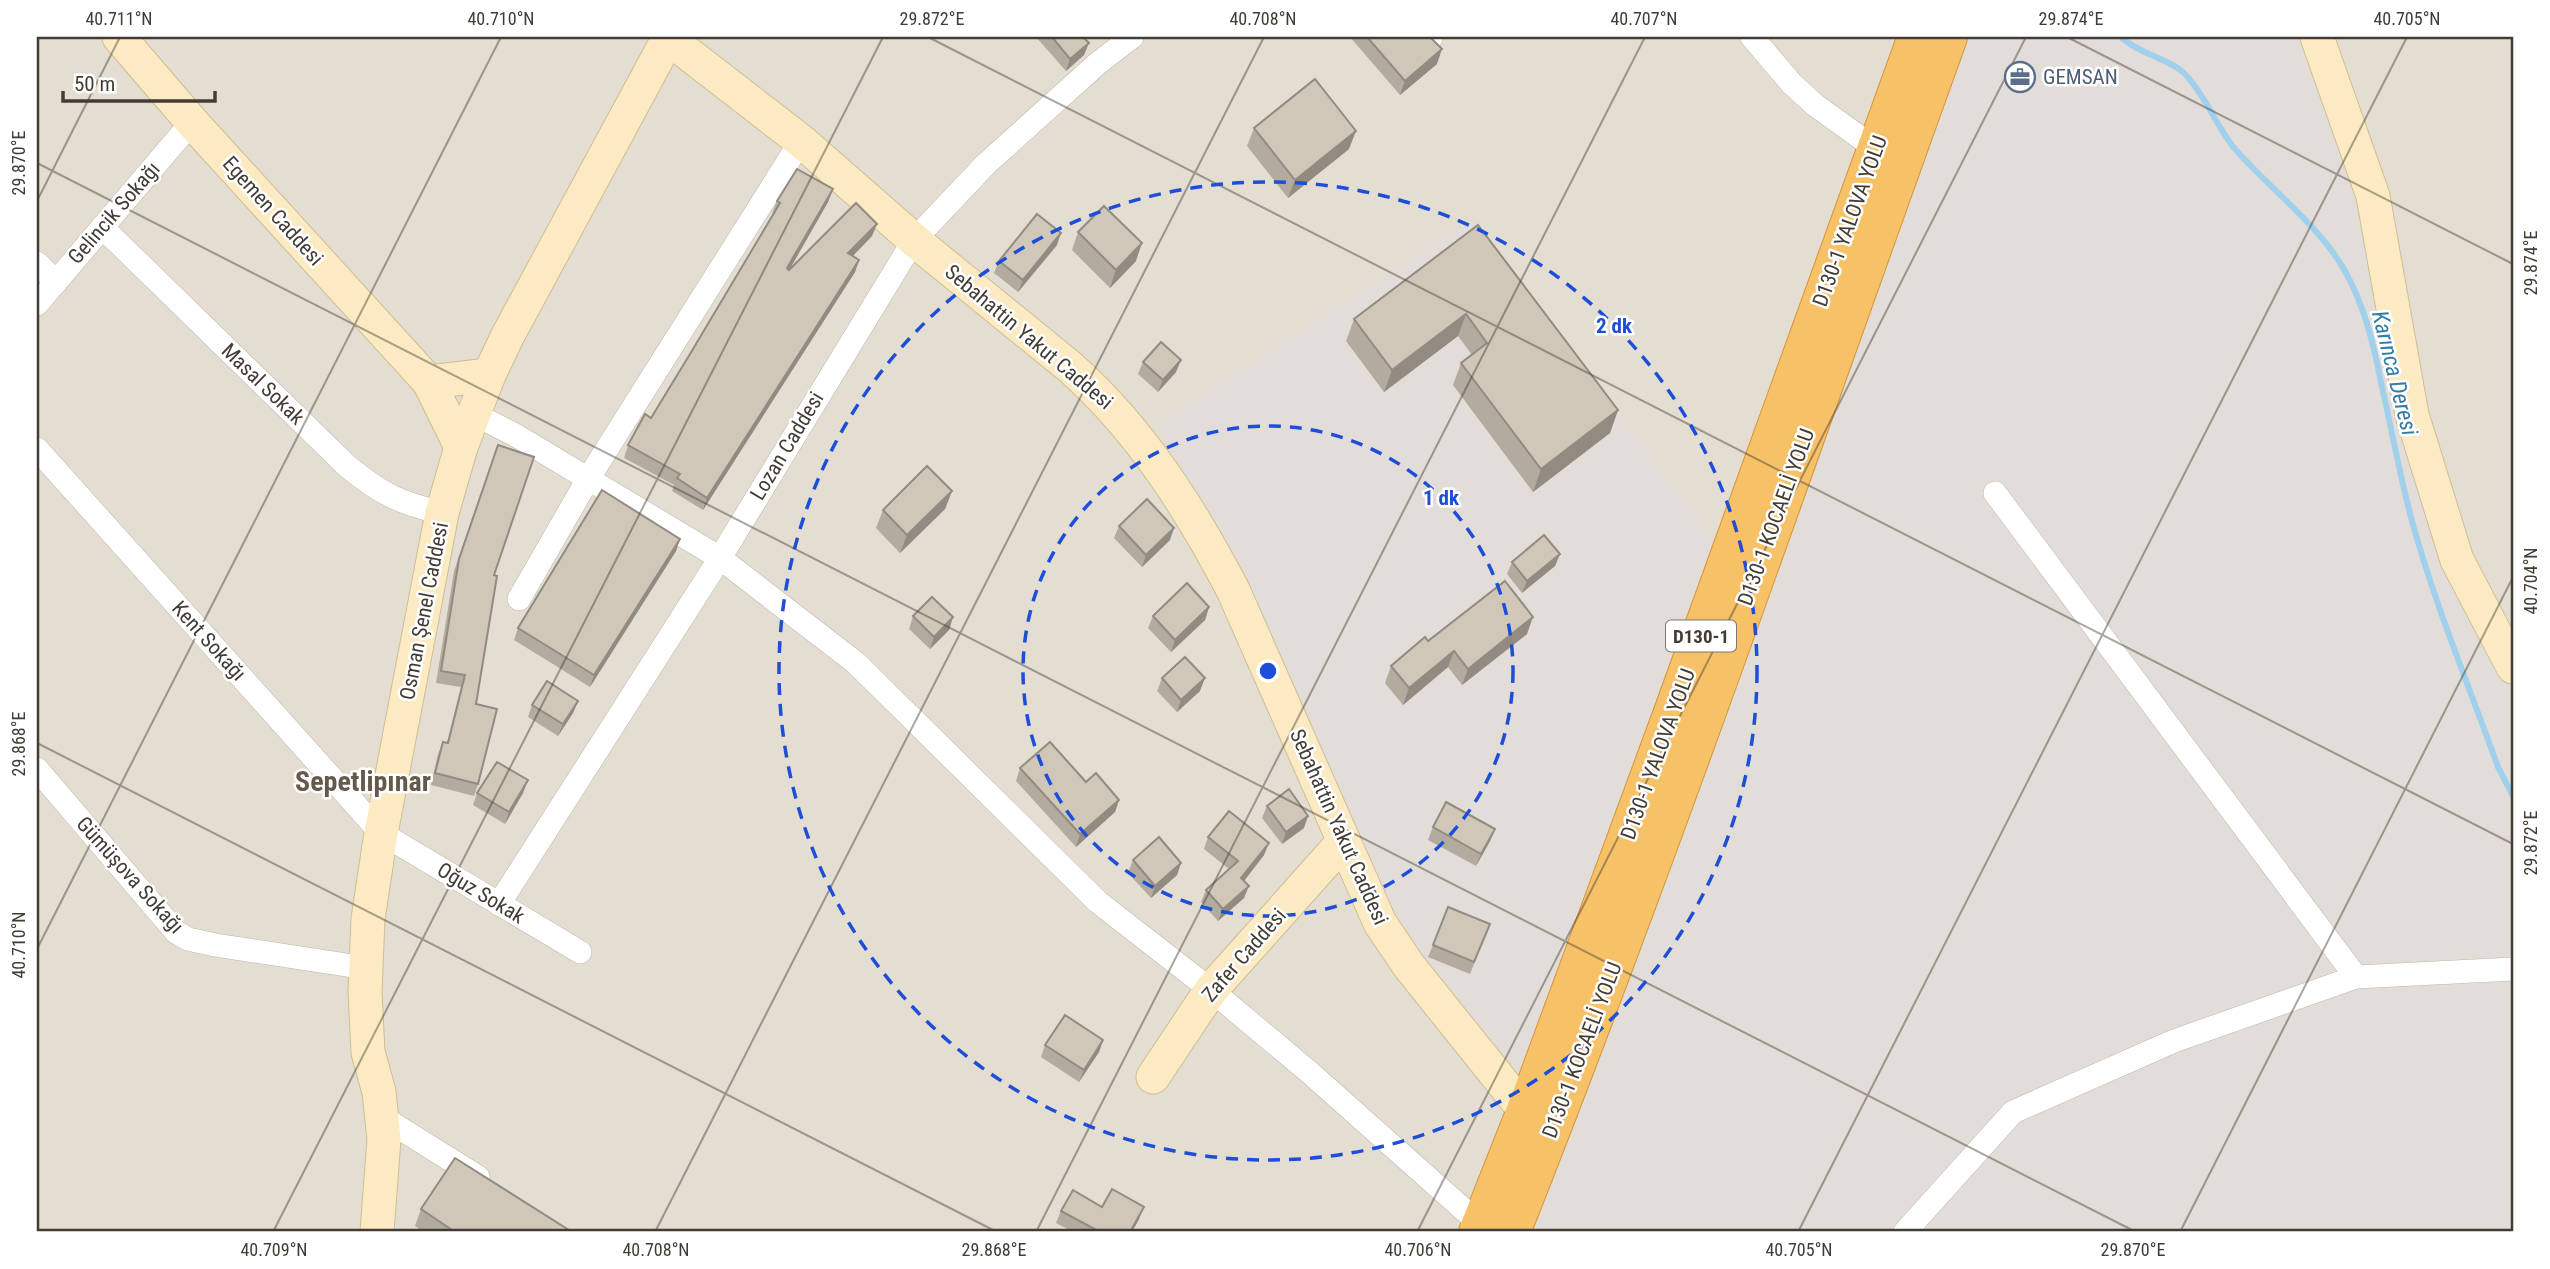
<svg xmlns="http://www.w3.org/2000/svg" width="2550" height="1269" viewBox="0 0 2550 1269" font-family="'Roboto Condensed',sans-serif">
<rect width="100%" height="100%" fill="#f1ece3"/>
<rect fill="#e4ddd1" x="37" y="37" width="2476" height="1195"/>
<path fill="#e2ddd8" d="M1917 37H2317L2412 415 2513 667V1232H1472L1481 1176 1516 1066 1414 952 1392 916 1292 678 1229 554 1157 425 1470 220 1728 557Z"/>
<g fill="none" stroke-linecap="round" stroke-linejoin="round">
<path stroke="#a1d0ec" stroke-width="6" d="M2121 37C2139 54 2170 59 2185 74 2206 96 2216 126 2235 149 2270 189 2319 225 2345 271 2365 307 2374 346 2382 387 2392 431 2400 477 2412 521 2435 605 2469 686 2498 767L2513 796"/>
<g stroke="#beb6a9" stroke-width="24">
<g id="street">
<path d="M1430 37 1431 38"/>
<path d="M1752 37 1792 84 1815 105 1876 149"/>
<path d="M102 227 347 466C381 494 400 503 442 513"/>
<path d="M37 263 56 282"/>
<path d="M37 304 192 122"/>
<path d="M474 414 517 436 720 558 856 663 1098 902 1211 990 1308 1071 1472 1217"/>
<path d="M37 449 381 833 580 952"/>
<path d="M1995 493 2356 977"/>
<path d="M519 599 588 479 801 141"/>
<path d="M37 769 176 932 188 939 215 945 366 968"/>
<path d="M499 904 720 558 914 240 986 164 1097 64 1132 37"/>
<path d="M382 1117 478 1177"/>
<path d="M1905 1232 2013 1112 2174 1041 2356 977 2513 969"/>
</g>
</g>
<g stroke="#cfbd95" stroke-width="35">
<g id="secondary">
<path d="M119 37 192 122 429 382"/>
<path d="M2317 37 2373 196 2412 415 2457 560 2513 667"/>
<path d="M668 38 801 141 914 240 1070 367C1140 429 1190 508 1233 590L1380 923 1409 966 1526 1112"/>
<path d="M461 447 429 382 489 375"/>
<path d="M1153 1077 1211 990 1344 841"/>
<path d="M377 1232 384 1139 379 1092 368 1052 365 992 368 919 381 833 442 513 461 447 489 375 507 337 669 37"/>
</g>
</g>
<g stroke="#d59439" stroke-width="40">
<g id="highway">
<path d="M1478 1232 1531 1098 1675 707 1917 37"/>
<path d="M1511 1232C1667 838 1804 436 1948 37"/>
</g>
</g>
<use href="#street" stroke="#fff" stroke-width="23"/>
<use href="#secondary" stroke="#fcebc2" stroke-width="33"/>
<use href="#highway" stroke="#f7c168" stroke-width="38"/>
</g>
<g fill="#b4ab9f">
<path d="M1036 37H1083L1084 55 1066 71Z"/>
<path d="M1350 37H1430L1437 64 1400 95Z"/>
<path d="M1254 128 1349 149 1288 198 1247 146Z"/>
<path d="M833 189 828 202 789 270 872 236 853 256 859 260 855 272 703 510 672 491 674 485 624 458 628 445 651 418 774 214 772 213 777 201Z"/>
<path d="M1478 225 1618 410 1610 433 1533 492 1453 385 1461 363 1472 355 1458 336 1384 392 1346 341 1354 319Z"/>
<path d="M1078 232 1136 261 1110 288 1072 250Z"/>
<path d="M1057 245 1018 292 994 273 999 261Z"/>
<path d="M1143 362 1176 372 1158 392 1138 374Z"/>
<path d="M498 445 494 575 476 704 478 784 474 796 431 785 438 754 443 742 447 743 461 687 436 683 454 571Z"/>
<path d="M952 491 945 509 900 553 876 528 883 510Z"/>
<path d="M1119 526 1170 540 1142 567 1114 538Z"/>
<path d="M680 539 676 551 590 687 514 640 518 628Z"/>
<path d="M1560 554 1555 566 1522 593 1507 574 1512 562Z"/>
<path d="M1209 607 1205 620 1171 652 1148 628 1153 616Z"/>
<path d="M913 616 953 617 949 630 930 649 909 629Z"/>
<path d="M1527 634 1462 685 1448 667 1403 705 1385 683 1391 666 1428 641Z"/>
<path d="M1162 678 1200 691 1177 712 1157 691Z"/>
<path d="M578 701 573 713 558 736 528 717 532 705Z"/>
<path d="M1020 768 1086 782 1119 800 1115 812 1076 847 1016 781Z"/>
<path d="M477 793H523L505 824 473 805Z"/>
<path d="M1267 806 1304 828 1282 844 1262 818Z"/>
<path d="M1433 827 1495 829 1490 841 1476 866 1428 840Z"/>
<path d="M1208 837 1264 855 1244 881V898L1218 921 1201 902 1206 890 1229 869 1204 849Z"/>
<path d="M1133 860 1181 863 1177 875 1151 898 1128 873Z"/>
<path d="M1490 924 1470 974 1428 957 1433 945Z"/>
<path d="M1103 1040 1099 1052 1079 1082 1041 1057 1045 1045Z"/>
<path d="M1102 1207 1139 1219 1132 1232H1073L1056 1223 1061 1211Z"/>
<path d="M421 1209 572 1232H424L415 1226Z"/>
</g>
<g fill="#928b82">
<path d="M1089 43 1084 55 1066 71 1070 59Z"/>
<path d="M1442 49 1437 64 1400 95 1405 81Z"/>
<path d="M1356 131 1349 149 1288 198 1295 180Z"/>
<path d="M833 189 828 202 783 281 787 268Z"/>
<path d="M877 224 872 236 844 265 848 253Z"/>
<path d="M1061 233 1057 245 1018 292 1023 280Z"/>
<path d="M1142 243 1136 261 1110 288 1116 270Z"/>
<path d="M859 260 855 272 703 510 707 498Z"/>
<path d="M1466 314 1458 336 1384 392 1392 370Z"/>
<path d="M1181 360 1176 372 1158 392 1163 380Z"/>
<path d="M1618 410 1610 433 1533 492 1541 469Z"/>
<path d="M952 491 945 509 900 553 907 535Z"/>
<path d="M1174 528 1170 540 1142 567 1146 555Z"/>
<path d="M680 539 676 551 590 687 594 675Z"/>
<path d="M1560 554 1555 566 1522 593 1527 581Z"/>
<path d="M1209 607 1205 620 1171 652 1175 640Z"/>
<path d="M953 617 949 630 930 649 934 637Z"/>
<path d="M1533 617 1527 634 1462 685 1468 669Z"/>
<path d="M1454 651 1448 667 1403 705 1409 688Z"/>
<path d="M1205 678 1200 691 1177 712 1181 700Z"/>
<path d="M578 701 573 713 558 736 563 724Z"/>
<path d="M528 780 523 793 505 824 509 812Z"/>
<path d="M1119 800 1115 812 1076 847 1080 834Z"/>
<path d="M1308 816 1304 828 1282 844 1286 832Z"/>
<path d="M1495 829 1490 841 1476 866 1481 854Z"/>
<path d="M1269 843 1264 855 1237 890 1241 878Z"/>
<path d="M1181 863 1177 875 1151 898 1155 886Z"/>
<path d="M1249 886 1244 898 1218 921 1223 909Z"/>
<path d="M1103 1040 1099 1052 1079 1082 1084 1070Z"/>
<path d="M1144 1207 1139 1219 1132 1232H1130Z"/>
</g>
<g fill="#d1c7b9" stroke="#928b82" stroke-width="2">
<path d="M1052 37H1083L1089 43 1070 59Z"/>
<path d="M1367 37H1430L1442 49 1405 81Z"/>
<path d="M1315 79 1356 131 1295 180 1254 128Z"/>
<path d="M797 169 833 189 787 268 789 270 856 203 877 224 848 253 859 260 707 498 677 478 680 474 628 445 645 414 651 418 690 354 780 203 777 201Z"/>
<path d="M1104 206 1142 243 1116 270 1078 232Z"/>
<path d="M1037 214 1061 233 1023 280 999 261Z"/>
<path d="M1478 225 1618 410 1541 469 1461 363 1487 343 1466 314 1392 370 1354 319Z"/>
<path d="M1161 342 1181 360 1163 380 1143 362Z"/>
<path d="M498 445 534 457 494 575 497 576 476 704 497 709 478 784 435 773 443 742 448 743 465 675 441 671 459 559Z"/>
<path d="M927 466 952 491 907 535 883 510Z"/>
<path d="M602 490 680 539 594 675 518 628Z"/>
<path d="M1147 499 1174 528 1146 555 1119 526Z"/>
<path d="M1544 535 1560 554 1527 581 1512 562Z"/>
<path d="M1505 581 1533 617 1468 669 1454 651 1409 688 1391 666 1425 637 1428 641Z"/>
<path d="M1187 583 1209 607 1175 640 1153 616Z"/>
<path d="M932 597 953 617 934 637 913 616Z"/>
<path d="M1185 657 1205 678 1181 700 1162 678Z"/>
<path d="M547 681 578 701 563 724 532 705Z"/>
<path d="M1050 742 1086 782 1096 773 1119 800 1080 834 1020 768Z"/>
<path d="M497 762 528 780 509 812 477 793Z"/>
<path d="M1289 789 1308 816 1286 832 1267 806Z"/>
<path d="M1446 802 1495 829 1481 854 1433 827Z"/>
<path d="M1229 811 1269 843 1241 878 1249 886 1223 909 1206 890 1238 861 1208 837Z"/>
<path d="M1159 837 1181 863 1155 886 1133 860Z"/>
<path d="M1448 907 1490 924 1474 962 1433 945Z"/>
<path d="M1065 1015 1103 1040 1084 1070 1045 1045Z"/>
<path d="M455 1158 572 1232H455L421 1209Z"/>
<path d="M1112 1189 1144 1207 1130 1232H1100L1061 1211 1073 1190 1102 1207Z"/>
</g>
<path fill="none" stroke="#423c34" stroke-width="2" stroke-opacity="0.45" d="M928 37 2513 844M2067 37 2513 264M37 163 2136 1232M37 201 120 37M37 743 997 1232M37 949 501 37M273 1232 883 37M655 1232 1264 37M1036 1232 1645 37M1417 1232 2026 37M1798 1232 2407 37M2180 1232 2513 577"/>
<g fill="none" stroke="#1d4ed8" stroke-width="3.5" stroke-dasharray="12 9">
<circle cx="1268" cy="671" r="245"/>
<circle cx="1268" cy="671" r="489"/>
</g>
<defs>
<g id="office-ring" transform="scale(1.575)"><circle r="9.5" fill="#fff" stroke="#5c6f8a" stroke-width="1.5"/><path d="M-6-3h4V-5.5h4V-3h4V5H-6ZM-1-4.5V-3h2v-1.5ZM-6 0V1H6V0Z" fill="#5c6f8a"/></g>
</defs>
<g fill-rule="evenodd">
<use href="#office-ring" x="2020" y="77"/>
</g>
<g text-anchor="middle" stroke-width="5" stroke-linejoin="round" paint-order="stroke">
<rect fill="#fff" stroke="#7b7671" stroke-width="2" x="1666" y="620.5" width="70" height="31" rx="5"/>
<g font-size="19" font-weight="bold" fill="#423c34">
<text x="1701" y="643">D130-1</text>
</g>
<g font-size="21" fill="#4e5e75" stroke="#fff" text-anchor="start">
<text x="2043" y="84">GEMSAN</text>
</g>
<g font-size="21" fill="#423c34" stroke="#fff">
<text transform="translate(273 211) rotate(48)" y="7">Egemen Caddesi</text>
<text transform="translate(114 213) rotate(-49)" y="7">Gelincik Sokağı</text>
<text transform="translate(1850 221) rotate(-70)" y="7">D130-1 YALOVA YOLU</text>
<text transform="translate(1029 337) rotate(40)" y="7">Sebahattin Yakut Caddesi</text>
<text transform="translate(263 384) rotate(44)" y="7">Masal Sokak</text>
<text transform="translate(787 446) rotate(-59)" y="7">Lozan Caddesi</text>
<text transform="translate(1776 517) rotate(-70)" y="7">D130-1 KOCAELİ YOLU</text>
<text transform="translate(424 611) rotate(-79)" y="7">Osman Şenel Caddesi</text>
<text transform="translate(209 641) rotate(48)" y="7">Kent Sokağı</text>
<text transform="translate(1658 754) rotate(-70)" y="7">D130-1 YALOVA YOLU</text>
<text transform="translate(1339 827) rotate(66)" y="7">Sebahattin Yakut Caddesi</text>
<text transform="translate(130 875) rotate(48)" y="7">Gümüşova Sokağı</text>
<text transform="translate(481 893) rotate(31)" y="7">Oğuz Sokak</text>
<text transform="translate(1244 955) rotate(-49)" y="7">Zafer Caddesi</text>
<text transform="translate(1582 1050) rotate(-69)" y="7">D130-1 KOCAELİ YOLU</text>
</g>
<g font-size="23" font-style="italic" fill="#337ca8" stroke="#fff">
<text transform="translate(2395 373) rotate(76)" y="8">Karınca Deresi</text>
</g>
<g font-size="28" font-weight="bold" fill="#64594b" stroke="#fff">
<text x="363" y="791">Sepetlipınar</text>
</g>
</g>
<circle cx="1268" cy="671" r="10" fill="#1d4ed8" stroke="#fff" stroke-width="3.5"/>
<g font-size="21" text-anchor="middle" font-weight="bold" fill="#1d4ed8" stroke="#fff" stroke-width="5" stroke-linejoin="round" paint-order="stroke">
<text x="1614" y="333">2 dk</text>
<text x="1441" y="505">1 dk</text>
</g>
<rect width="2550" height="1269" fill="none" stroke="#ffffff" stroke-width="77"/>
<path d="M63 91v10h152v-10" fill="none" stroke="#423c34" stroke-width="3.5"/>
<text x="74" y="91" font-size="21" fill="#423c34" stroke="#ffffff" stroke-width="5" paint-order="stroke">50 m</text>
<rect x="38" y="38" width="2474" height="1192" fill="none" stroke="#423c34" stroke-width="2.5"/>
<g font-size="18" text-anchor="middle" fill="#423c34">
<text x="119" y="25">40.711°N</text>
<text x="501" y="25">40.710°N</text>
<text x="932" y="25">29.872°E</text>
<text x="1263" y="25">40.708°N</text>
<text x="1644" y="25">40.707°N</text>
<text x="2071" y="25">29.874°E</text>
<text x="2407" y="25">40.705°N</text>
<text transform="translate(19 163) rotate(-90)" y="6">29.870°E</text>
<text transform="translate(2531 263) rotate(-90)" y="6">29.874°E</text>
<text transform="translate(2531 581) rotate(-90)" y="6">40.704°N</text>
<text transform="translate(19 744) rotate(-90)" y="6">29.868°E</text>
<text transform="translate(2531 843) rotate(-90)" y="6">29.872°E</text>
<text transform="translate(19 945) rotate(-90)" y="6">40.710°N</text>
<text x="274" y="1256">40.709°N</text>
<text x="656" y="1256">40.708°N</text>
<text x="994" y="1256">29.868°E</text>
<text x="1418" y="1256">40.706°N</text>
<text x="1799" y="1256">40.705°N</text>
<text x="2133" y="1256">29.870°E</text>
</g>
</svg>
